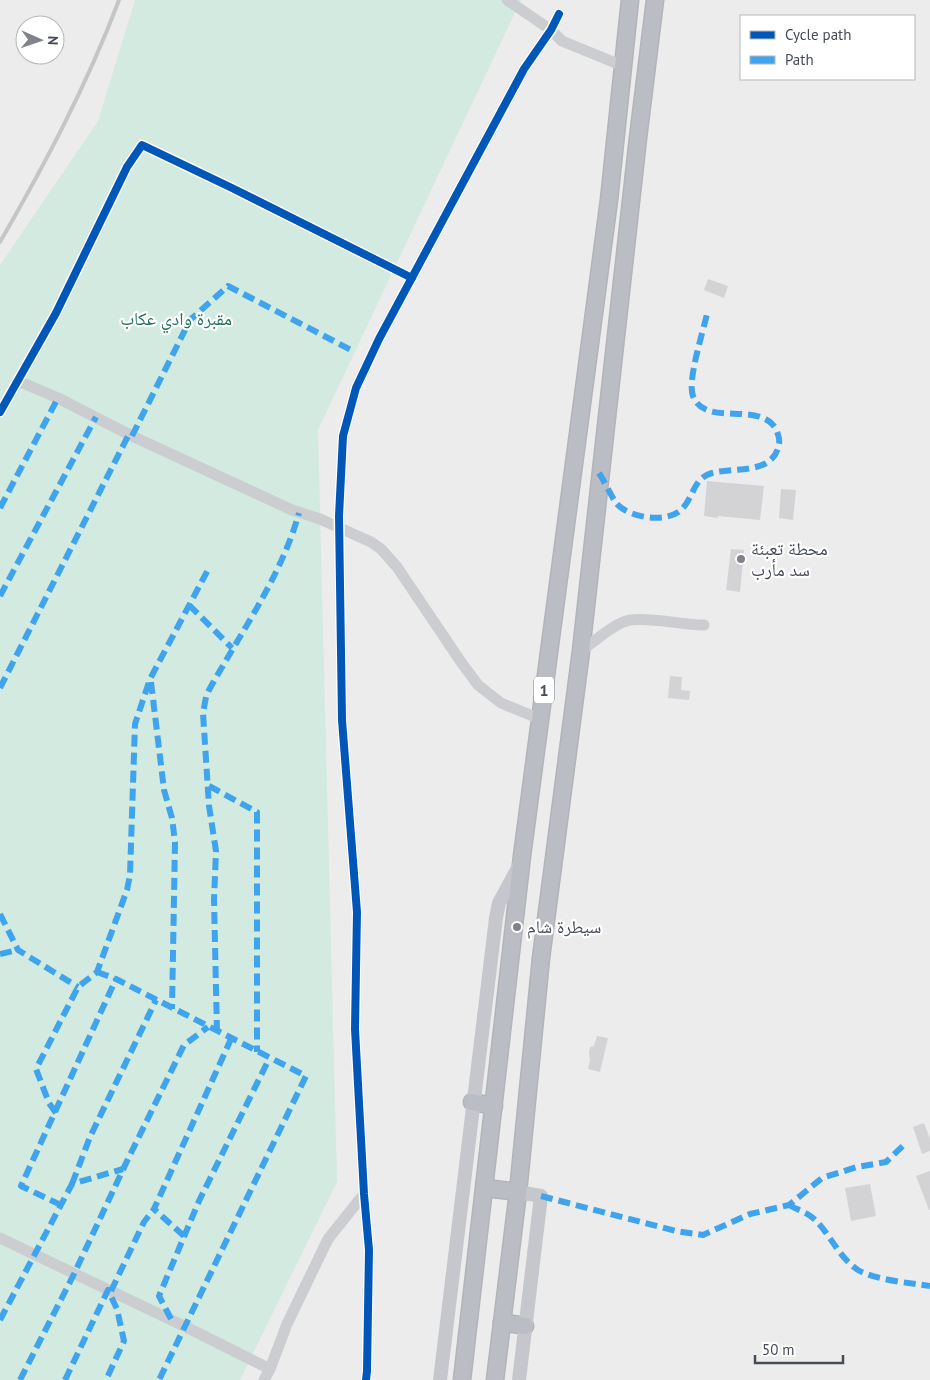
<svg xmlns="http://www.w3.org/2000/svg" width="930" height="1380" viewBox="0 0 930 1380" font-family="'PT Sans','Noto Naskh Arabic',sans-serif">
<rect width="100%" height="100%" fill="#edecec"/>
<path fill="#d2eae0" d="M135 0H521L318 430 337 1182 240 1380H0V265L98 121Z"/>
<g fill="#d3d3d5">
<path d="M708 279 728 286 724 298 704 290Z"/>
<path d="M707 481 764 486 760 520 718 516V518L704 516Z"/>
<path d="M781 489 796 490 793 520 779 518Z"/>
<path d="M731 549 744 550 740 592 726 590Z"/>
<path d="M670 676 682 677 681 690 690 691 689 700 668 698Z"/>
<path d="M597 1036 608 1038 600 1072 588 1069 590 1060 589 1053 590 1047 594 1046Z"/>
<path d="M924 1123 930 1139V1151L922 1154 913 1127Z"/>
<path d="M930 1171V1210H929L916 1176Z"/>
<path d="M870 1184 876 1216 851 1221 845 1188Z"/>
</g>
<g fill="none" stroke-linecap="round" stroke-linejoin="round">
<g stroke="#b2b4ba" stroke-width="19">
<g id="highway">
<path d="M472 1102 494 1106"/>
<path d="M485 1188 518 1192"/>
<path d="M502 1322 525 1326"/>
<path d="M462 1380 522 856 609 200 630 0"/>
<path d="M495 1380 518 1192 541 958 581 651 638 138 655 0"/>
</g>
</g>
<g stroke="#cbcdd0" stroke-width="11">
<path d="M507 0 551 30 562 41 623 66"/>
<path d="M18 381 58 398 132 436 292 510 320 519 371 542 381 549 397 567 461 662 478 685 501 703 540 719"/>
<path d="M0 412 56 313 127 167 142 145 232 188 412 278"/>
<path d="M581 651C594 642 614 623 630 620 654 617 679 625 704 625"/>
<path d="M0 1238 186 1327 270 1369 264 1380"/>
<path d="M270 1369 287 1324 328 1239 364 1194"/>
<path d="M366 1380 367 1371 369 1250 364 1194 355 1029 357 912 342 720 339 516 343 436 356 388 379 339 524 69 551 30 559 14"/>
</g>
<g stroke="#c6c7cc" stroke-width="14">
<path d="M518 1192 541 1196 519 1380"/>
<path d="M440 1380 496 918 499 903 519 866"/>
</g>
<use href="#highway" stroke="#bbbdc4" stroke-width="16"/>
<path stroke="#c4c5c7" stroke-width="4" d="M0 242C45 164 87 85 119 0"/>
<g stroke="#3fa4ed" stroke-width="6" stroke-dasharray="12 6" stroke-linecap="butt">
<path d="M132 436 190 320 228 286 355 352"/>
<path d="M599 473C605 482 610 494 616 503 628 518 668 524 682 509 694 497 693 478 712 473 735 467 774 475 779 444 780 439 778 434 776 429 759 400 705 428 693 396 687 381 703 332 707 314"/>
<path d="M0 508 58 398"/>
<path d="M0 596 96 417"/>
<path d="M189 605 232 648"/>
<path d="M151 682 164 790 172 818 175 842 172 1009"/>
<path d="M0 688 129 434"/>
<path d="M209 786 257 812V1052"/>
<path d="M0 914 18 950 78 987"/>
<path d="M0 954 18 950"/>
<path d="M97 972 116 979 306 1076 159 1380"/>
<path d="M217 1032 214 900 216 851 209 806 203 713 206 697 209 690C241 632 281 577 299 513"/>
<path d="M56 1113 49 1103 36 1069 78 987 97 972 127 890 130 875 135 724 150 679 210 566"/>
<path d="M72 1184 90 1137 156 1000"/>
<path d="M541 1196 676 1231 703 1235 750 1214 789 1205 822 1178 857 1167 886 1162 907 1142"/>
<path d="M61 1205 21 1186 116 979"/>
<path d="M789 1205C796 1209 806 1212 813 1218 830 1233 838 1257 858 1270 875 1280 910 1283 930 1286"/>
<path d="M184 1236 154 1209 231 1039"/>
<path d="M111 1291 144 1222 154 1209"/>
<path d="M171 1319 159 1296 199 1201 269 1059"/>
<path d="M0 1320 72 1184 123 1169"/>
<path d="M20 1380 74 1274 128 1159 184 1045 208 1027"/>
<path d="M65 1380 108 1290 117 1309 124 1341 106 1380"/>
</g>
<g stroke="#fff" stroke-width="11">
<g id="cycleway">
<path d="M0 412 56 313 127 167 142 145 232 188 412 278"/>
<path d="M366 1380 367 1371 369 1250 364 1194 355 1029 357 912 342 720 339 516 343 436 356 388 379 339 524 69 551 30 559 14"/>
</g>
</g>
<use href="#cycleway" stroke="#0057b8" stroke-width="8"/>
</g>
<g fill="#80838b" stroke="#fff" stroke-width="2">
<circle cx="741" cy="559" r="5"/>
<circle cx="517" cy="927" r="5"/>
</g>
<g text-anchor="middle" stroke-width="4.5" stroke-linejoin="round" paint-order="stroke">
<rect fill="#fff" stroke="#7d8189" stroke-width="1" x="534" y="676.5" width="20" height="27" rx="4"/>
<g font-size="16" font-weight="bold" fill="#454b57">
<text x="544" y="696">1</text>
</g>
<g font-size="18" fill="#1e7058" stroke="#fff">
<text x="176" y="325">مقبرة وادي عكاب</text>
</g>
<g font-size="18" fill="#454b57" stroke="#fff" text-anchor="start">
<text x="751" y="555">محطة تعبئة<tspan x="751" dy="21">سد مأرب</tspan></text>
<text x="527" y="933">سيطرة شام</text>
</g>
</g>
<rect x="740" y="15" width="175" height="65" fill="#ffffff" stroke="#b5b7bc"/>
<rect x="750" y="31" width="25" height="8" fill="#0057b8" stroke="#b5b7bc"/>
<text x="785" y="40" font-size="15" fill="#454b57">Cycle path</text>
<rect x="750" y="56" width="25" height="8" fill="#3fa4ed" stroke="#b5b7bc"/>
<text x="785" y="65" font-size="15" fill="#454b57">Path</text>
<g transform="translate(40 40) rotate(92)"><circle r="24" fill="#ffffff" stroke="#b5b7bc"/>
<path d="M0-4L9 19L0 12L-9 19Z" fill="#80838b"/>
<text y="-8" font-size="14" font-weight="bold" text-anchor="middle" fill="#454b57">N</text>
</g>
<path d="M755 1355v8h88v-8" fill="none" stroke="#454b57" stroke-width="2.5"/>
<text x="762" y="1355" font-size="15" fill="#454b57" stroke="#ffffff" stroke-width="4" paint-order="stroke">50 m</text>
</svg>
